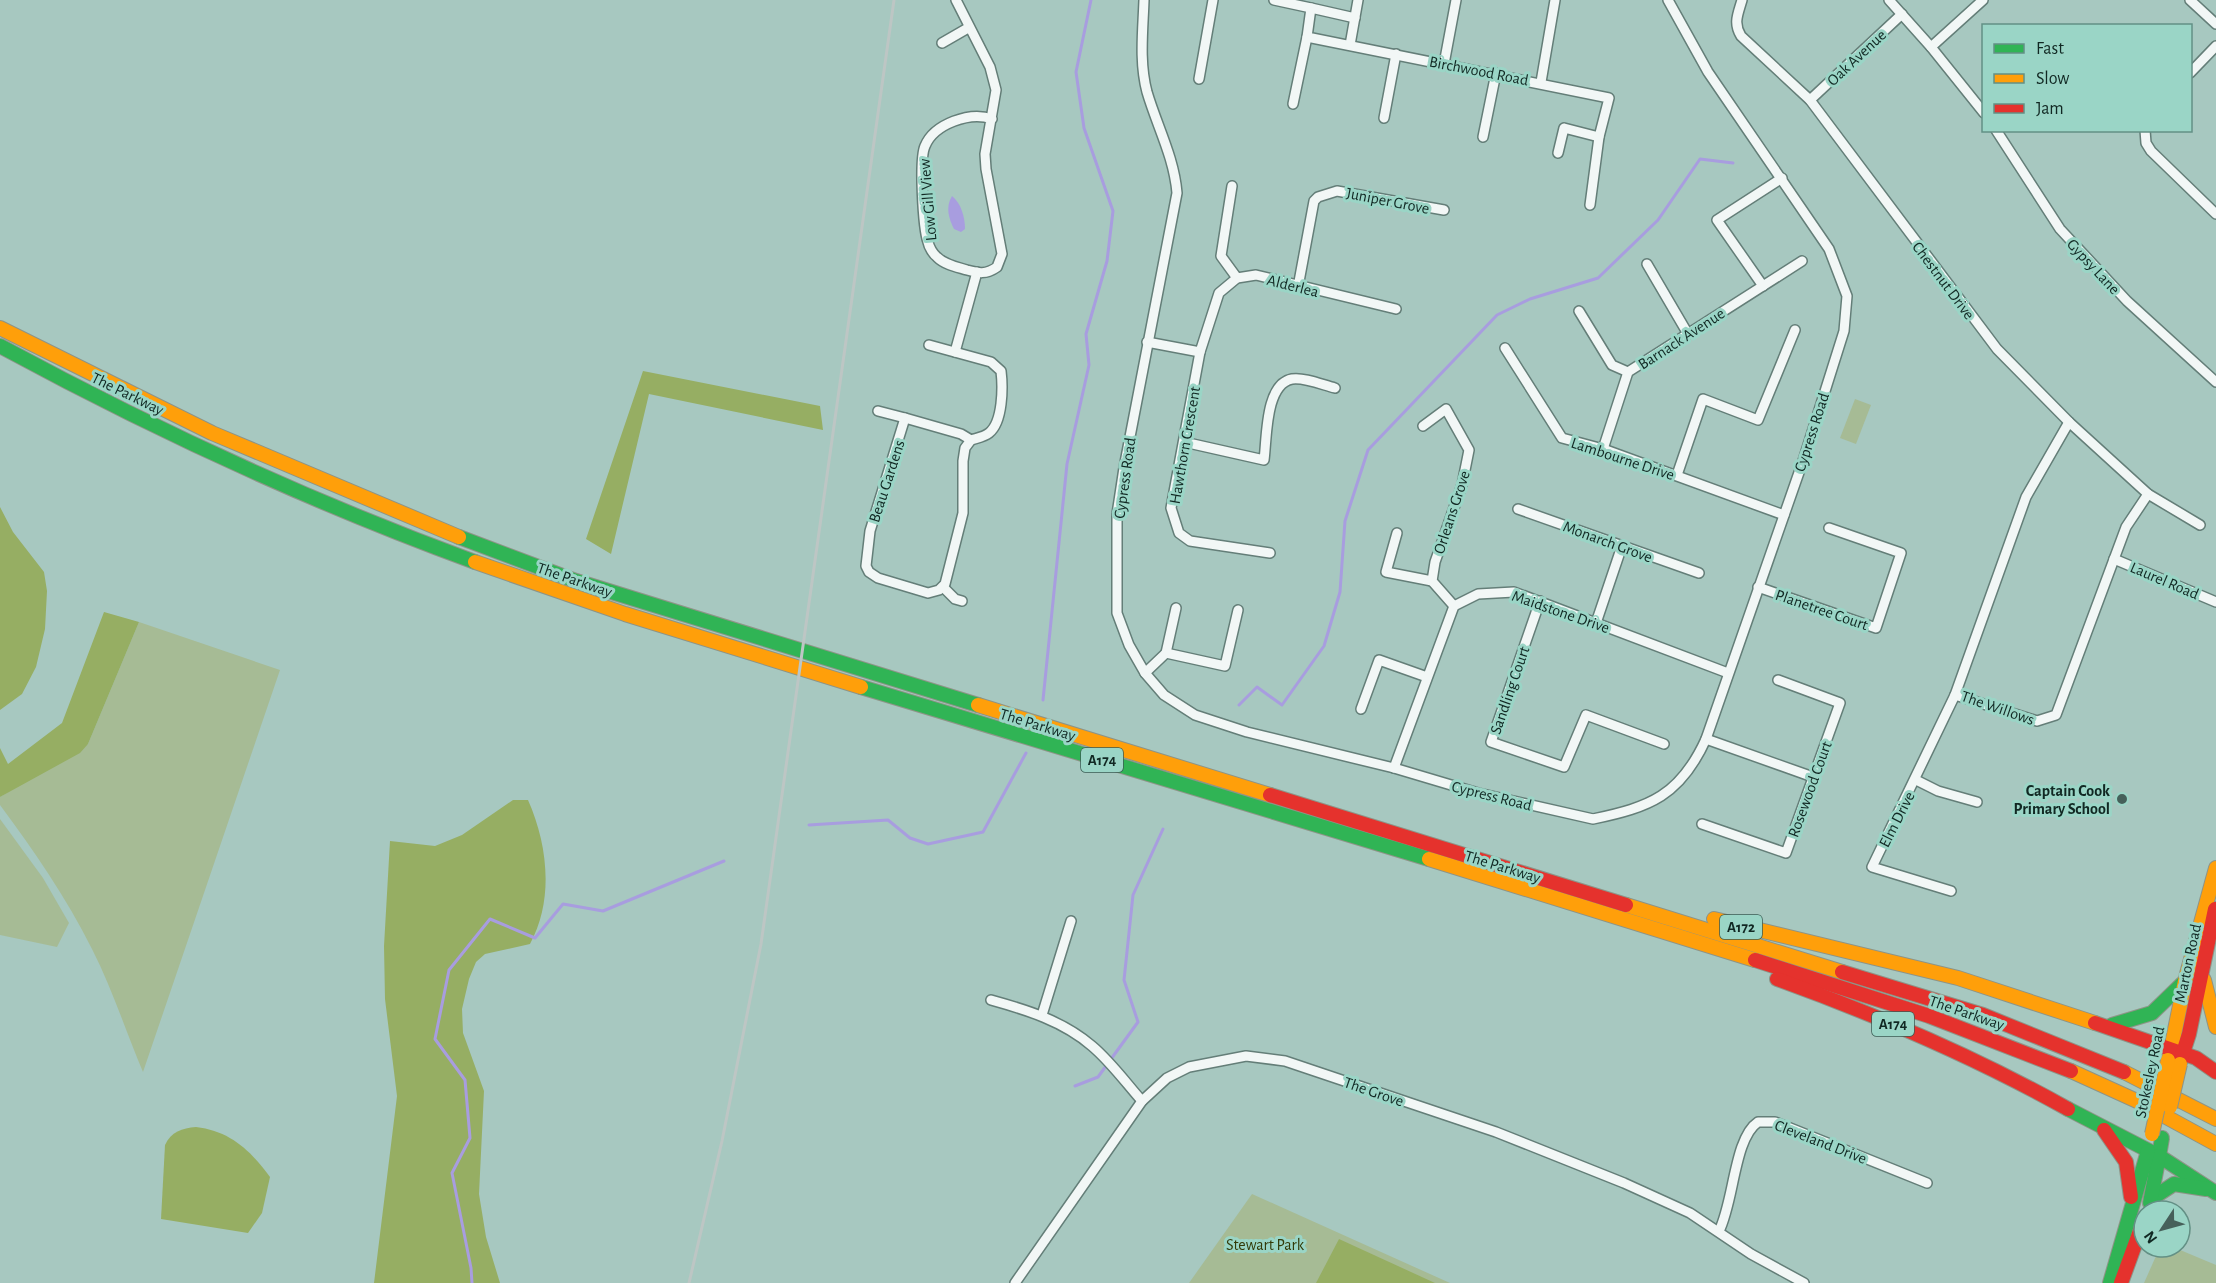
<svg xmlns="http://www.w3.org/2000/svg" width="2216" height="1283" viewBox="0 0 2216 1283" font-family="'Alegreya Sans',sans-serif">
<rect width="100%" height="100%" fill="#a7c8c0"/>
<g fill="#a6bb95">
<path d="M1855 399 1871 405 1856 444 1840 438Z"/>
<path d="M139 622 280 670 143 1072C126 1032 112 988 92 949 66 897 34 851 0 805V797L88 744Z"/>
<path d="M0 819 43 878 69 923 57 947 0 935Z"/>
<path d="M1252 1194 1450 1283H1189Z"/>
<path d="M2160 1247H2173L2216 1265V1283H2144Z"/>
</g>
<g fill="#96ae63">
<path d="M643 371 820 406 823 430 649 394 611 554 586 539Z"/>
<path d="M0 507 13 532 44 572 47 591 45 629 36 667 22 694 0 710Z"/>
<path d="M104 612 139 622 88 744 80 753 0 797V748L8 764 62 723Z"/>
<path d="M513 800H528C548 845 554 900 530 944L485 954 476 962 469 979 462 1009 463 1033 484 1091 479 1194 486 1237 500 1283H374L397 1096 385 999 384 946 390 841 435 846 462 835Z"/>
<path d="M196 1127C230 1131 250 1150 270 1177L262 1213 248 1233 161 1219 165 1145C171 1132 182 1128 196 1127Z"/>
<path d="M1339 1239 1435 1283H1316Z"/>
</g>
<path fill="#a89ddf" d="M952 196C961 203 965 217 965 229L961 232 954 229C949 219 945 207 952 196Z"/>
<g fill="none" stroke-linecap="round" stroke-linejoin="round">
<g stroke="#a89ddf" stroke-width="3">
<path d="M1043 700 1067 464 1089 365 1086 334 1107 261 1113 211 1084 128 1076 72 1091 0"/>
<path d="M1239 705 1257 687 1282 705 1324 646 1340 592 1345 521 1368 450 1497 315 1530 299 1598 278 1658 220 1700 159 1733 163"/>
<path d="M809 825 888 820 910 838 928 844 983 832 1026 753"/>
<path d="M1075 1086 1098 1077 1138 1022 1124 980 1133 895 1163 829"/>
<path d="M472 1283 471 1268 452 1173 470 1138 465 1080 435 1039 449 970 490 919 535 938 563 904 603 911 724 861"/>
</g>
<g stroke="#647e78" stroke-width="12">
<g id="street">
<path d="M956 0 990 67 996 90 985 154 986 169 1002 254 997 267C986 275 978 273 967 270 957 267 945 265 937 257 933 254 929 247 928 242 923 228 919 159 925 146 934 124 970 111 992 119"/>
<path d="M1144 0C1143 30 1139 62 1147 92 1157 126 1174 157 1177 193L1124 468 1117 514V613L1129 645 1145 673 1164 695 1195 715 1247 732 1394 768 1478 793 1593 819C1650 807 1680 796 1706 739L1803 461 1844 331 1847 296 1829 249 1708 72 1668 0"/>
<path d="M1274 0 1311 8 1307 37 1609 98 1599 137 1590 205"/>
<path d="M1742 0C1738 14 1733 23 1741 36L1810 100 1997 349 2069 422 2148 494 2200 525"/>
<path d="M1889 0 1931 47 1984 113"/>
<path d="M2190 0 2216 24"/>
<path d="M1311 8 1355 18"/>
<path d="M942 43 968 28"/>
<path d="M1350 45 1358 0"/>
<path d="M1931 47 1983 0"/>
<path d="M1444 64 1456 0"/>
<path d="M2190 73 2216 46"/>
<path d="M1199 79 1213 0"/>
<path d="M1541 82 1555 0"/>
<path d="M1810 100 1902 14"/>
<path d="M1293 104 1307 37"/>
<path d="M1384 118 1396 54"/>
<path d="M1996 130 2060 229 2127 301 2216 382"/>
<path d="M2145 130 2146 143 2151 151 2216 214"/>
<path d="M1483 137 1496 73"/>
<path d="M1558 153 1564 128 1599 137"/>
<path d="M1232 186 1221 256 1237 278"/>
<path d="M1647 264 1688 334"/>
<path d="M1763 286 1717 220 1782 178"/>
<path d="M1298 287 1314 201 1318 197 1337 191 1444 210"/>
<path d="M1579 311 1612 365 1628 372"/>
<path d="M1147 342 1200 352 1171 508 1179 533 1190 541 1270 553"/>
<path d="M929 345 991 362 1001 371C1003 387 1003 422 989 433 984 437 977 438 971 440"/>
<path d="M1505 348 1562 438 1603 449 1784 515"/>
<path d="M955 352 977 272"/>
<path d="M1200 352 1219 293 1237 278 1256 275 1396 309"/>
<path d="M878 411 905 418"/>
<path d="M905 418 961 434 971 440 965 448 963 461V513L945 584 939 590 928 593 878 578 869 572 866 566 870 531Z"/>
<path d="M2069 422 2026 497 1955 695 2037 721 2056 715 2126 527 2148 494"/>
<path d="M1423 426 1446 409 1469 450 1462 485 1435 562 1432 581 1454 606"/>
<path d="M1184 442 1264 460C1267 438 1265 384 1292 379 1304 377 1323 385 1335 388"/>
<path d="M1603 449 1628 372 1802 261"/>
<path d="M1677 475 1703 399 1758 420 1795 330"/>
<path d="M1518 509 1699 573"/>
<path d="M1397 533 1386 572 1432 581"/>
<path d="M2114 559 2216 602"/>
<path d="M943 587 955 599 962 601"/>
<path d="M1758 587 1876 628 1901 553 1829 528"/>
<path d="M1540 601 1491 742 1564 767 1586 715 1664 744"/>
<path d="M1596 623 1622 546"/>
<path d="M1166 653 1176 608"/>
<path d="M1145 673 1166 653 1225 666 1238 610"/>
<path d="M1361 709 1379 660 1427 677"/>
<path d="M1706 739 1813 777"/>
<path d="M1394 768 1454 606 1478 594 1514 592 1728 673"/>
<path d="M1916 780 1938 791 1977 802"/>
<path d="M1702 824 1786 853 1840 703 1778 680"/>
<path d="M1951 891 1872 867 1955 695"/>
<path d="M991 1000C1027 1010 1063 1021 1092 1046 1111 1062 1126 1083 1142 1101"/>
<path d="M1042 1015 1071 921"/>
<path d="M1719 1231C1734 1202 1734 1138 1758 1122H1775L1927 1183"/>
<path d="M1015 1283 1142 1101 1167 1078 1189 1067 1246 1056 1285 1061 1496 1132 1624 1183 1690 1213 1751 1254 1804 1283"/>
</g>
</g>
<g stroke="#8e9487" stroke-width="16">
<g id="fast">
<path d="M0 346C153 429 311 502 475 562"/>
<path d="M459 537 576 581 978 705"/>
<path d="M861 687 1429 859"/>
<path d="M2112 1025 2152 1013 2182 984"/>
<path d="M2068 1109 2159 1156 2216 1193"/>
<path d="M2159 1156 2162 1138"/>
<path d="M2151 1199 2174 1184 2206 1189"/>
<path d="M2150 1203 2159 1156"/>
<path d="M2110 1283 2148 1151"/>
</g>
</g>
<g stroke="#8e9487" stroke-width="16">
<g id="slow">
<path d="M0 328 212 433 459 537"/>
<path d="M475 562 625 614 861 687"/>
<path d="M978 705 1270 795"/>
<path d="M1429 859 1755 960"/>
<path d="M1626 905 1842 972"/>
<path d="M1714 919 1958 978 2095 1023"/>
<path d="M2204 980 2216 1027"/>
<path d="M2169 1059 2185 981 2216 868"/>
<path d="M2071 1071 2137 1101 2216 1144"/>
<path d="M2124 1072 2216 1119"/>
</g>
</g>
<g stroke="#8e9487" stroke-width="16">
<g id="jam">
<path d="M1270 795 1626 905"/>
<path d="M1755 960 1929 1016 2071 1071"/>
<path d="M1842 972 1983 1015 2124 1072"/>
<path d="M1777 979C1877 1015 1975 1057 2068 1109"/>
<path d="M2095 1023 2196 1058 2216 1072"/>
<path d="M2180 1062 2189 1034 2215 909"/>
<path d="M2104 1130 2126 1162 2131 1197"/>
<path d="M2121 1283 2144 1220"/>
</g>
</g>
<use href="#street" stroke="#f2f7f6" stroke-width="9"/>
<use href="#fast" stroke="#30b455" stroke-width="14"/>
<use href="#slow" stroke="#ff9f0a" stroke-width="14"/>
<use href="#jam" stroke="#e5322d" stroke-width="14"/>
<path stroke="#bdc6c4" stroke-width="3" d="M689 1283 722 1141 761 944 894 0"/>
<g stroke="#8e9487" stroke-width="16" stroke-linecap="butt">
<g id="slow-bridge">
<path d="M2170 1107 2180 1064"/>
<path d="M2152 1134 2168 1060"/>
</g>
</g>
<use href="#slow-bridge" stroke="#ff9f0a" stroke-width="14"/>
</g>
<circle fill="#46605a" stroke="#9ad5c6" stroke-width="2" cx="2122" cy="799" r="6"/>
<g text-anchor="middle" stroke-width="6" stroke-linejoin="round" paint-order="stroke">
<g fill="#9ad5c6" stroke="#3a5c54" stroke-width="1.5">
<rect x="1081" y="748" width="42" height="24" rx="4.5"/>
<rect x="1720" y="915" width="42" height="24" rx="4.5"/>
<rect x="1872" y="1012" width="42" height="24" rx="4.5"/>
</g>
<g font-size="15" font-weight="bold" fill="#112823">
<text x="1102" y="765">A174</text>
<text x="1741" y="932">A172</text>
<text x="1893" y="1029">A174</text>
</g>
<g font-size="16" fill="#112823" stroke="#9ad5c6">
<text transform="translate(1856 57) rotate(-43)" y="6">Oak Avenue</text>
<text transform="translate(1479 70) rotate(11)" y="6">Birchwood Road</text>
<text transform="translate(927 200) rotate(-95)" y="6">Low Gill View</text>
<text transform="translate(1388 200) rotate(11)" y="6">Juniper Grove</text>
<text transform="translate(2094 266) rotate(47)" y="6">Gypsy Lane</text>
<text transform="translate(1944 280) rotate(53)" y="6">Chestnut Drive</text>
<text transform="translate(1293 285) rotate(14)" y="6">Alderlea</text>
<text transform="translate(1681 338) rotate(-33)" y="6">Barnack Avenue</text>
<text transform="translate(128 393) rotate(26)" y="6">The Parkway</text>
<text transform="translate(1811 432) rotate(-72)" y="6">Cypress Road</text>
<text transform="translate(1184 445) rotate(-80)" y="6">Hawthorn Crescent</text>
<text transform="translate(1623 458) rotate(18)" y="6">Lambourne Drive</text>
<text transform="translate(1124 478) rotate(-82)" y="6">Cypress Road</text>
<text transform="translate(886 481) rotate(-72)" y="6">Beau Gardens</text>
<text transform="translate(1451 512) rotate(-72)" y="6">Orleans Grove</text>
<text transform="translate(1608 541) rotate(20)" y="6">Monarch Grove</text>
<text transform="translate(575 579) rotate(19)" y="6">The Parkway</text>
<text transform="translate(2165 580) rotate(23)" y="6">Laurel Road</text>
<text transform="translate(1822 609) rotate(19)" y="6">Planetree Court</text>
<text transform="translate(1561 611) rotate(19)" y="6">Maidstone Drive</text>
<text transform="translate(1509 690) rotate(-71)" y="6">Sandling Court</text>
<text transform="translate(1998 707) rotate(19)" y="6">The Willows</text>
<text transform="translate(1038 724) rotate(17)" y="6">The Parkway</text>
<text transform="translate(1809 789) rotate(-70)" y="6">Rosewood Court</text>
<text transform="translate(1492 795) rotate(14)" y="6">Cypress Road</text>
<text transform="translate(1896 819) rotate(-63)" y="6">Elm Drive</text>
<text transform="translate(1503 866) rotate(17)" y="6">The Parkway</text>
<text transform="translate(2187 963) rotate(-78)" y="6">Marton Road</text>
<text transform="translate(1967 1012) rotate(19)" y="6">The Parkway</text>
<text transform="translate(2149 1072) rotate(-78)" y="6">Stokesley Road</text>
<text transform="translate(1374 1091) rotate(19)" y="6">The Grove</text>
<text transform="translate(1821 1141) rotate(21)" y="6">Cleveland Drive</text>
</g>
<g font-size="16" font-weight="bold" fill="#112823" stroke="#9ad5c6" text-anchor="end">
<text x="2110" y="796">Captain Cook<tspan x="2110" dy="18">Primary School</tspan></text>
</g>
<g font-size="16" fill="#333a08" stroke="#9ad5c6">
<text x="1265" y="1250">Stewart Park</text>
</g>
</g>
<rect x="1982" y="24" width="210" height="108" fill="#9ad5c6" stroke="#639085" stroke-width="1.5"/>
<rect x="1994" y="44" width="30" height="9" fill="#30b455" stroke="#639085" stroke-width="1.5"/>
<text x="2036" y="54" font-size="18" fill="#112823">Fast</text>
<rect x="1994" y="74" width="30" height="9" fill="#ff9f0a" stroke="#639085" stroke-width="1.5"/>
<text x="2036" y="84" font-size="18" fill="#112823">Slow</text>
<rect x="1994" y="104" width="30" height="9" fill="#e5322d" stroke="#639085" stroke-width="1.5"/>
<text x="2036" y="114" font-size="18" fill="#112823">Jam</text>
<g transform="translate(2162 1229) rotate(234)"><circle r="28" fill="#9ad5c6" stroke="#639085" stroke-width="1.5"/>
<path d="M0-4.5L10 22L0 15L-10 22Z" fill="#46605a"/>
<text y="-9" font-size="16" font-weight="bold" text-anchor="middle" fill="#112823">N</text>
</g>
</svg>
